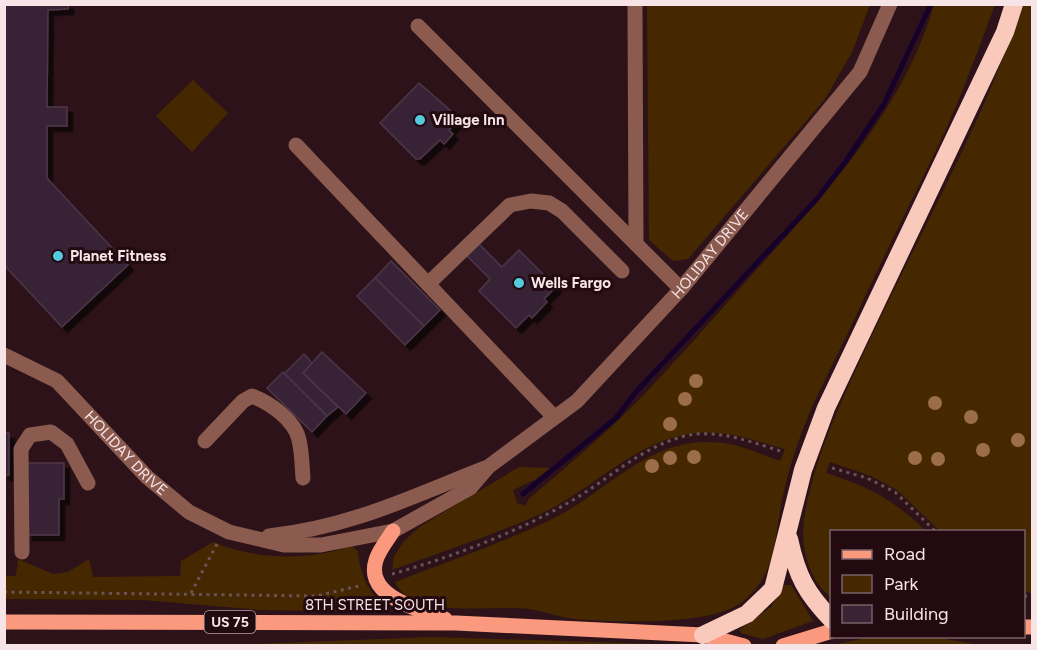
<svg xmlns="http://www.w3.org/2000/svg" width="1037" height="650" viewBox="0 0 1037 650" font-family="Figtree,sans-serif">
<defs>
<filter id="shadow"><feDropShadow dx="5.5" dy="5.5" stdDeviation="0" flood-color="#0009"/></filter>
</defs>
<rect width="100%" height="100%" fill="#2d1319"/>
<g fill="#462800">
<path d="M647 5H870L852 52 825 99 688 259 673 261 649 240Z"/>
<path d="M934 5H995C977 52 960 101 938 146 907 210 875 274 845 339 828 374 809 409 797 446 790 465 785 485 781 505 774 544 775 579 739 604 706 626 614 622 574 619 559 617 544 611 529 609 494 604 413 621 395 582 446 562 499 544 548 521 609 493 649 433 723 443 742 445 762 455 780 461L785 449C763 443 741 435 718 433 646 426 599 488 538 515 491 536 441 552 392 570L394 556 405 540 421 526 519 467 550 468 536 479 513 490 517 503 525 506 529 499C566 467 603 436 637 402 676 361 713 319 750 277 823 196 903 112 934 5Z"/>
<path d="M1022 5H1032V593L1024 592V532L940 531 897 490 871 476 830 462 826 473C871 488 891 498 926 531L832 532 831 597C809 581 800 546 804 519 814 457 842 400 868 344 920 232 984 122 1022 5Z"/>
<path d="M193 80 228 113 192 152 156 116Z"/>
<path d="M213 542C255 560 308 561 352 546L358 551C360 576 369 594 390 609V612L261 610 143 600 5 599V576H16L18 559 53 574 68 572 89 559 93 577 180 576 181 561Z"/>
<path d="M784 585H791L813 621 763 639 741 633 739 630 771 607Z"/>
<path d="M876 636 933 637 980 645H832Z"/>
<path d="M432 637 689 645H231Z"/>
</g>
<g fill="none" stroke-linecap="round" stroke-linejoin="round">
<path stroke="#16012b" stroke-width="5" d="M523 494 616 418 636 392 816 200 846 161 884 104 931 4"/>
</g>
<g fill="#392335" stroke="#4d3648" stroke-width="1.5" filter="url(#shadow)">
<path d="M4 4H68V9L48 10 47 107H67V126H47V178L128 265 62 327 4 265Z"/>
<path d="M419 83 458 117 456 119 458 121 449 130 453 134 444 144 440 140 420 159H416L380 123Z"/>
<path d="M475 240 502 267 519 250 556 287 544 299 547 302 532 318 529 315 516 328 479 291 490 279 463 252Z"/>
<path d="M391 261 440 310 424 326 375 278Z"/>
<path d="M375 278 424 326 405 345 357 296Z"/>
<path d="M322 352 366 393 346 414 303 373Z"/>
<path d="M304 354 312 363 303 373 338 407 327 416 284 374Z"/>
<path d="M283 372 327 416 312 432 267 388Z"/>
<rect x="4" y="433" width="5" height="42"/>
<path d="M27 463H64V499H59V535H27Z"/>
</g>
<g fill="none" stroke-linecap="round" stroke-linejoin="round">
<g stroke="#6a5257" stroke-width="3" stroke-dasharray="3 4.5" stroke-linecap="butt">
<path d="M832 468 867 478 895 492 936 532"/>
<path d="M392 574C449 558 515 533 566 504 606 482 640 447 685 436 718 428 753 443 784 452"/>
<path d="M4 592 316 596 363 585"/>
<path d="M191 593 217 544"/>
<path d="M1024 596 1032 597"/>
</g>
<g stroke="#8a5b4e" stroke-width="15">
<path d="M635 4 636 244"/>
<path d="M418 26 681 289"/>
<path d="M296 145 554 417"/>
<path d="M428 284 510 205 531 201 549 203 562 211 622 271"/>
<path id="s1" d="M4 355 57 381 147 477 189 512 229 532 284 545H321L393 531 470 488 488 467 577 401 681 289 860 72 890 4"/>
<path d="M205 441 243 401 252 396C270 403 295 420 299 440 302 452 302 466 303 478"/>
<path d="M269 536C351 527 411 497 485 468"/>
<path d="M22 552 21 449 30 435 51 432 67 444 88 483"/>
</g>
<g stroke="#fa997e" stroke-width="15">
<path d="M393 531C388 539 379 550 376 560 364 597 421 610 445 619"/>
<path d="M4 622 456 623 703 635 744 646"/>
<path d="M1024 627H1032"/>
<path d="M783 646 832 631"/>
</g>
<g stroke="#f9c9bb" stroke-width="18">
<path d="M789 539C797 576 806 593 832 620"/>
<path d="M703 635 747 614 773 589 803 470 826 408 1005 32 1014 4"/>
</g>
</g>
<g fill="#9c6d49">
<circle cx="696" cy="381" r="7"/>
<circle cx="685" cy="399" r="7"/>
<circle cx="935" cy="403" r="7"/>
<circle cx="971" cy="417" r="7"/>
<circle cx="670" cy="424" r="7"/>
<circle cx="1018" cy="440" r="7"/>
<circle cx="983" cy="450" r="7"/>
<circle cx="694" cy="457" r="7"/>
<circle cx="670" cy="458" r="7"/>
<circle cx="915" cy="458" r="7"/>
<circle cx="938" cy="459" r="7"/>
<circle cx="652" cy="466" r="7"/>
</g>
<g fill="#54cadd" stroke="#230a10" stroke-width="2">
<circle cx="420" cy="120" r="6"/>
<circle cx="58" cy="256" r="6"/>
<circle cx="519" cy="283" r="6"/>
</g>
<g text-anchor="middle" stroke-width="6" stroke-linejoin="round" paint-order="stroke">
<rect fill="#230a10" stroke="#b7a3a6" stroke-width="1.5" x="204.5" y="611" width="51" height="22" rx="4.5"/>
<g font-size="14" font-weight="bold" fill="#f7e4e7">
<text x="230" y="627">US 75</text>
</g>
<g font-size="15" font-weight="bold" fill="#f7e4e7" stroke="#230a10" text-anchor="start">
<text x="432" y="125">Village Inn</text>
<text x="70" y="261">Planet Fitness</text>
<text x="531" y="288">Wells Fargo</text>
</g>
<g font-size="15" fill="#f7e4e7" stroke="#230a10">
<text dy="5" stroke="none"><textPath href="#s1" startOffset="882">HOLIDAY DRIVE</textPath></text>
<text dy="5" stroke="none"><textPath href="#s1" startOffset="159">HOLIDAY DRIVE</textPath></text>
<text x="375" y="610">8TH STREET SOUTH</text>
</g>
</g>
<rect width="1037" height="650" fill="none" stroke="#f7e4e7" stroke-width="12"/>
<rect x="830" y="530" width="195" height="108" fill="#230a10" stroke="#786166" stroke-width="1.5"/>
<rect x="842" y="550" width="30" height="9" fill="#fa997e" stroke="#786166" stroke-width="1.5"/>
<text x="884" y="560" font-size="18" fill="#f7e4e7">Road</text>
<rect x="842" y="575" width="30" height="18" fill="#462800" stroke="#786166" stroke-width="1.5"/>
<text x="884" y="590" font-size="18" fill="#f7e4e7">Park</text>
<rect x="842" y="605" width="30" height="18" fill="#392335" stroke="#786166" stroke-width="1.5"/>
<text x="884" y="620" font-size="18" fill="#f7e4e7">Building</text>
</svg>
